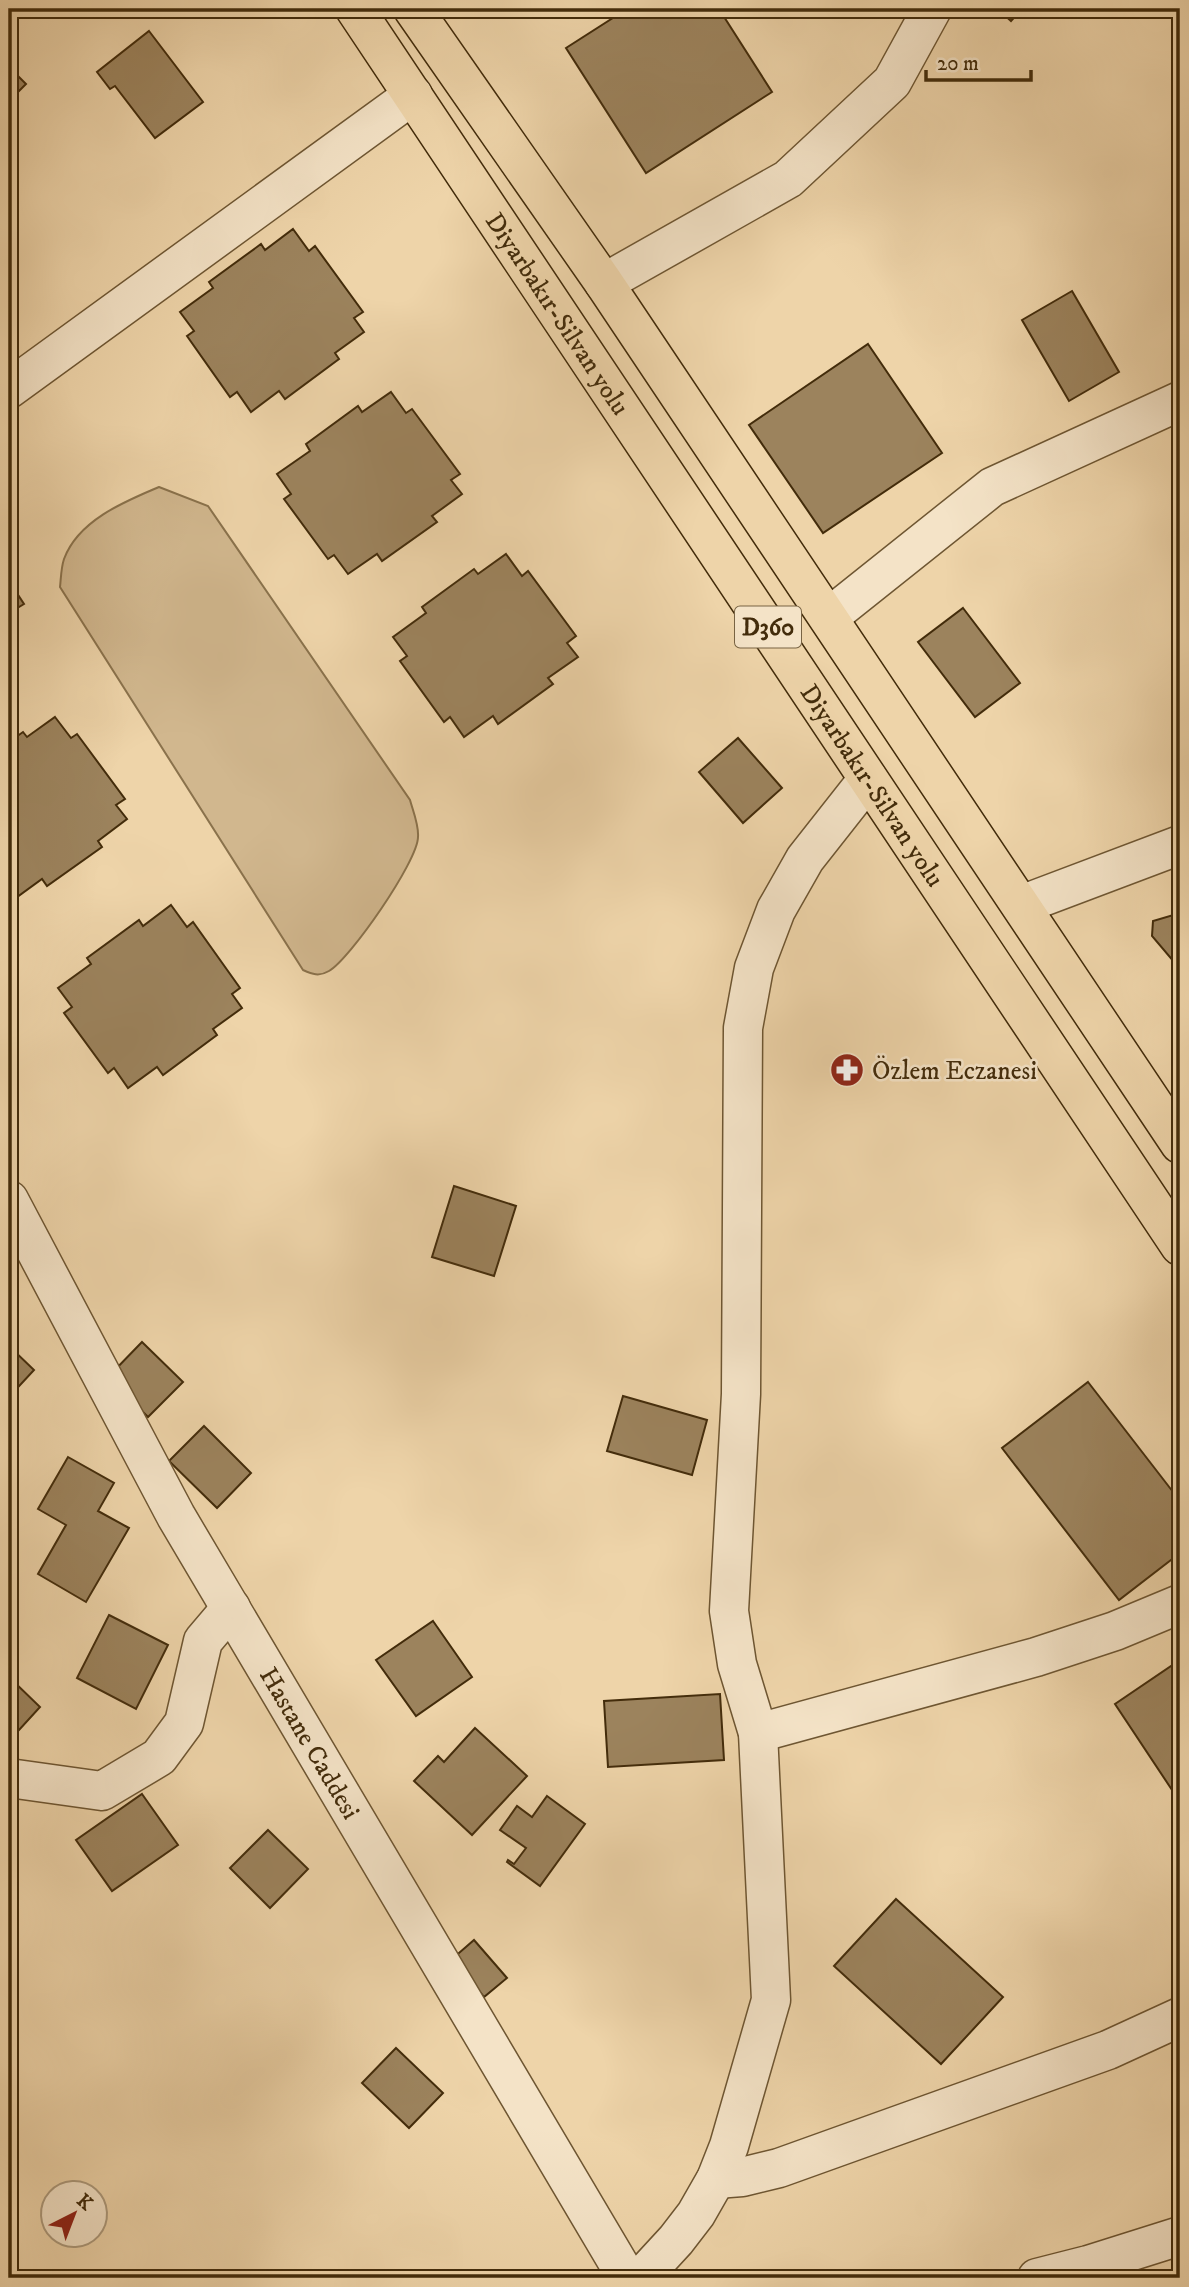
<svg xmlns="http://www.w3.org/2000/svg" width="1189" height="2287" viewBox="0 0 1189 2287" font-family="'IM FELL DW Pica',serif">
<rect width="100%" height="100%" fill="#eed4a9"/>
<filter id="stains"><feTurbulence type="fractalNoise" baseFrequency=".00286" numOctaves="4"/><feColorMatrix values="0 0 0 0 .2 0 0 0 0 .09 0 0 0 0 .02 0 0 0 .5 -.17"/></filter>
<radialGradient id="worn" r=".72"><stop offset=".6" stop-color="#630" stop-opacity="0"/><stop offset="1" stop-color="#630" stop-opacity=".3"/></radialGradient>
<path fill="#d1b78e" stroke="#8a724c" stroke-width="2" d="M159 487 208 506 410 800C413 811 419 825 418 837 418 861 350 959 329 971 319 977 312 974 303 970L60 587C61 578 61 568 64 559 78 521 123 502 159 487Z"/>
<g fill="#9c835d" stroke="#432c0b" stroke-width="2">
<path d="M627 9H719L772 92 646 173 566 48Z"/>
<path d="M998 9H1022L1011 21Z"/>
<path d="M149 31 203 102 155 138 115 86 110 89 97 72Z"/>
<path d="M9 67 26 84 9 101Z"/>
<path d="M293 229 309 251 315 246 363 312 354 318 364 332 335 353 339 359 285 399 279 391 251 412 237 392 230 397 187 336 194 331 180 312 213 288 209 282 261 244 265 250Z"/>
<path d="M1072 291 1119 372 1069 401 1022 320Z"/>
<path d="M868 344 942 453 823 533 749 425Z"/>
<path d="M391 392 406 413 412 409 460 474 451 480 462 494 432 516 437 522 382 561 377 554 348 574 334 555 328 559 284 499 291 494 277 474 310 451 306 444 358 406 362 412Z"/>
<path d="M506 554 522 576 528 571 576 636 567 643 578 657 548 678 553 684 498 724 493 716 464 737 450 717 444 722 400 661 407 656 393 637 426 613 422 607 474 569 478 574Z"/>
<path d="M9 581 24 604 9 613Z"/>
<path d="M963 608 1020 683 975 717 918 642Z"/>
<path d="M55 717 71 738 77 734 125 799 116 805 127 819 98 841 102 847 47 886 42 879 13 900 9 894V742L23 732 27 737Z"/>
<path d="M738 738 782 788 743 823 699 772Z"/>
<path d="M171 905 187 927 193 922 240 988 232 994 242 1008 213 1029 217 1035 163 1075 157 1067 128 1088 114 1068 108 1073 64 1013 72 1007 58 988 91 964 87 958 139 920 143 926Z"/>
<path d="M1180 913V969L1152 936 1153 921Z"/>
<path d="M454 1186 516 1206 494 1276 432 1257Z"/>
<path d="M142 1342 183 1382 148 1417 108 1377Z"/>
<path d="M9 1346 34 1370 9 1397Z"/>
<path d="M1088 1382 1180 1501V1553L1119 1600 1002 1448Z"/>
<path d="M623 1396 707 1420 692 1475 607 1451Z"/>
<path d="M204 1426 251 1473 217 1508 169 1461Z"/>
<path d="M68 1457 114 1483 98 1511 129 1528 86 1602 38 1574 66 1525 38 1509Z"/>
<path d="M109 1615 168 1645 136 1709 77 1678Z"/>
<path d="M433 1621 472 1677 416 1716 376 1660Z"/>
<path d="M1180 1660V1797L1178 1799 1115 1704Z"/>
<path d="M9 1677 40 1707 9 1741Z"/>
<path d="M720 1694 724 1760 608 1767 604 1701Z"/>
<path d="M475 1728 527 1776 472 1835 414 1781 438 1756 444 1762Z"/>
<path d="M142 1794 178 1845 112 1891 76 1840Z"/>
<path d="M547 1796 585 1824 540 1886 507 1862 508 1860 514 1864 526 1848 500 1830 517 1806 532 1817Z"/>
<path d="M268 1830 308 1869 270 1908 230 1868Z"/>
<path d="M896 1899 1003 1997 941 2064 834 1966Z"/>
<path d="M474 1940 507 1978 484 1997 452 1959Z"/>
<path d="M396 2048 443 2093 409 2128 362 2083Z"/>
</g>
<g fill="none" stroke-linecap="round" stroke-linejoin="round">
<g stroke="#6e5632" stroke-width="41">
<g id="minor">
<path d="M604 283 788 179 892 82 932 9"/>
<path d="M9 389 413 95"/>
<path d="M829 617 992 487 1180 401"/>
<path d="M1021 905 1180 845"/>
<path id="s1" d="M9 1200 176 1516 627 2278"/>
<path d="M758 1733 1036 1657 1115 1631 1180 1604"/>
<path d="M9 1778 102 1791 159 1757 184 1723 203 1641 231 1608"/>
<path d="M716 2179 742 2177 779 2168 1108 2050 1180 2017"/>
<path d="M641 2278 676 2240 696 2214 716 2179 729 2146 771 2000 758 1733 737 1664 729 1611 741 1394 743 1028 754 968 776 910 805 859 868 779"/>
<path d="M1037 2278 1088 2265 1180 2236"/>
</g>
</g>
<g stroke="#432c0b" stroke-width="41">
<g id="highway">
<path id="s2" d="M355 9 1180 1246"/>
<path d="M413 9 604 283 1180 1144"/>
</g>
</g>
<use href="#minor" stroke="#f4e3c7" stroke-width="38"/>
<use href="#highway" stroke="#eed4a9" stroke-width="38"/>
</g>
<defs>
<g id="pharmacy-disc" transform="scale(1.75)"><circle r="9.5" fill="#8f2418" stroke="#f4e3c7"/><path d="M-2-6h4v4h4v4h-4v4h-4v-4h-4v-4h4Z" fill="#fff"/></g>
</defs>
<g fill-rule="evenodd">
<use href="#pharmacy-disc" x="847" y="1070"/>
</g>
<g text-anchor="middle" stroke-width="5" stroke-linejoin="round" paint-order="stroke">
<rect fill="#f4e3c7" stroke="#786343" stroke-width="2" x="735" y="606.5" width="66" height="41" rx="5"/>
<g font-size="24" font-weight="bold" fill="#432c0b">
<text x="768" y="635">D360</text>
</g>
<g font-size="26" fill="#432c0b" stroke="#f4e3c7">
<text dy="9" stroke="none"><textPath href="#s2" startOffset="366">Diyarbakır-Silvan yolu</textPath></text>
<text dy="9" stroke="none"><textPath href="#s2" startOffset="933">Diyarbakır-Silvan yolu</textPath></text>
<text dy="9" stroke="none"><textPath href="#s1" startOffset="621">Hastane Caddesi</textPath></text>
</g>
<g font-size="26" fill="#432c0b" stroke="#f4e3c7" text-anchor="start">
<text x="872" y="1079">Özlem Eczanesi</text>
</g>
</g>
<rect width="1189" height="2287" fill="none" stroke="#eed4a9" stroke-width="35"/>
<rect x="10" y="10" width="1168" height="2266" fill="none" stroke="#432c0b" stroke-width="3.5"/>
<rect x="18" y="18" width="1154" height="2252" fill="none" stroke="#432c0b" stroke-width="2"/>
<g transform="translate(74 2214) rotate(42)"><circle r="33" fill="#f4e3c7" stroke="#ad9a7c" stroke-width="2"/>
<path d="M0-5L12 26L0 18L-12 26Z" fill="#8f2418"/>
<text y="-10" font-size="19" font-weight="bold" text-anchor="middle" fill="#432c0b">K</text>
</g>
<path d="M926 70v10h105v-10" fill="none" stroke="#432c0b" stroke-width="3.5"/>
<text x="937" y="70" font-size="21" fill="#432c0b" stroke="#f4e3c7" stroke-width="5" paint-order="stroke">20 m</text>
<rect width="100%" height="100%" filter="url(#stains)"/>
<rect width="100%" height="100%" fill="url(#worn)"/>
</svg>
